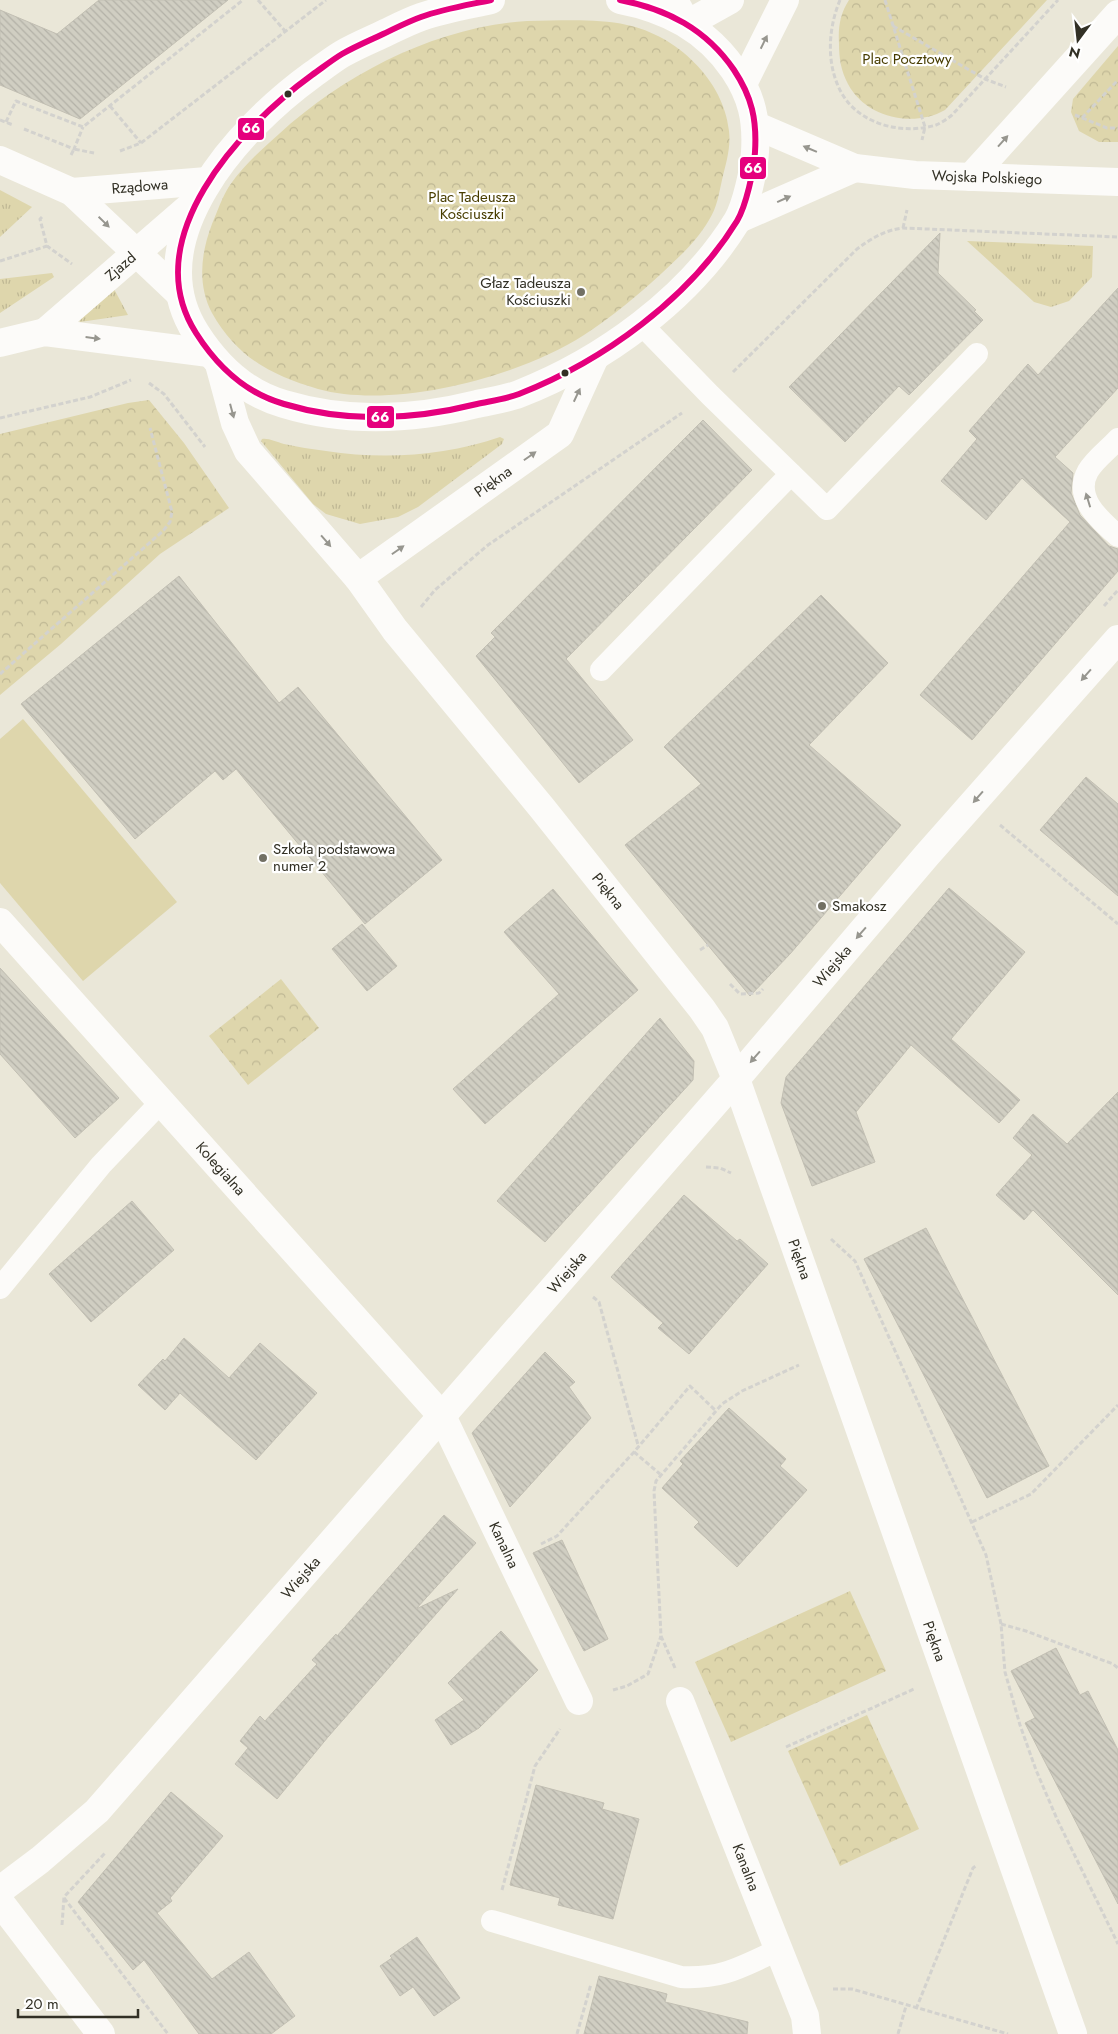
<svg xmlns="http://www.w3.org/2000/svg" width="1118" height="2034" viewBox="0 0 1118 2034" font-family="Jost,sans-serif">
<defs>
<pattern id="grass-tufts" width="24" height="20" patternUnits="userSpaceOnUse" patternTransform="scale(1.25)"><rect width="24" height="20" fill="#ded6ac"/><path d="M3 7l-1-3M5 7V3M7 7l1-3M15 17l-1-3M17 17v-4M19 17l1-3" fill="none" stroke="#bfb894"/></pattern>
<pattern id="park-crowns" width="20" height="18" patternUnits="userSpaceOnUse" patternTransform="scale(1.25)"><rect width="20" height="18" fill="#ded6ac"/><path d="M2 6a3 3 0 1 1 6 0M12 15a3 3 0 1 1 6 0" fill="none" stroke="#bfb894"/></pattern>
<pattern id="building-back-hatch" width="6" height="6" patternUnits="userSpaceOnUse" patternTransform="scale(1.25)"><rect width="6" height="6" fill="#d0cec2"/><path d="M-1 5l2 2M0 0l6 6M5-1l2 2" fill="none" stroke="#b3b1a7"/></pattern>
</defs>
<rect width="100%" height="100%" fill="#eae7d8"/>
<g fill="url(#grass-tufts)">
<path d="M0 190 32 207 0 237Z"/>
<path d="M967 241 1093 246 1092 277 1069 301 1051 307 1034 302Z"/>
<path d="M52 273 54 277 0 313V279Z"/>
<path d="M114 289 128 315 80 322 79 319Z"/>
<path d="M500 437 504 439 502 444 418 507 398 517 360 524 326 514 313 504 261 441 262 439C269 438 276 442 284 444 297 447 312 449 326 451 384 460 444 456 500 437Z"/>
</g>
<g fill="url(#park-crowns)">
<path d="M849 0H1047L945 110C913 128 866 118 848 84 841 71 839 58 839 44 838 27 840 14 849 0Z"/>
<path d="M527 21C559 21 595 18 627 25 676 35 724 80 729 131 731 148 726 163 722 180 719 193 717 208 709 220 697 241 679 257 662 273 638 295 612 317 584 335 519 377 394 410 318 389 270 375 237 357 212 313 197 284 201 253 212 224 218 210 222 197 230 185 244 165 261 150 279 134 346 73 436 27 527 21Z"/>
<path d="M1118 46V142H1099L1079 131 1071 112 1073 99Z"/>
<path d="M149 400 184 443 229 508 160 554 61 644 0 695V434L128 403Z"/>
<path d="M281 979 319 1028 248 1085 209 1036Z"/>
<path d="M850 1591 886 1671 731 1742 695 1662Z"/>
<path d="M867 1715 919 1829 840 1866 788 1751Z"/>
</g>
<path fill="#ded6ac" d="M23 719 177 902 83 981 0 883V739Z"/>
<g fill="url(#building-back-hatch)" stroke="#c2bfb3">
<path d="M99 0H228L80 119 0 85V10L57 34Z"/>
<path d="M940 233 938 273 976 310 974 311 983 320 909 395 899 386 845 442 789 387Z"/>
<path d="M1118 288V388L1055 457 1073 473 1071 493 1080 515 1109 546 1118 549V571L972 740 920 695 1070 522 1022 478 986 520 941 481 977 439 969 431 1028 364 1038 375Z"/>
<path d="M703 420 752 470 566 659 633 740 579 783 476 656 495 637 491 633Z"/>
<path d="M179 576 279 703 298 687 442 860 365 924 236 769 223 780 215 771 135 839 21 704Z"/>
<path d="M821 595 888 663 809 745 901 825 790 954 750 996 625 845 701 784 664 747Z"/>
<path d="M1086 777 1118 804V896L1040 830Z"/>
<path d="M949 888 1025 952 951 1039 1020 1100 999 1123 911 1045 856 1112 875 1162 812 1186 781 1103 786 1077Z"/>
<path d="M553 889 638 990 485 1124 453 1089 559 994 504 932Z"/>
<path d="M362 924 397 966 367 991 332 949Z"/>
<path d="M0 968 119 1098 75 1138 0 1054Z"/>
<path d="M660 1018 694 1061 693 1080 545 1242 497 1201Z"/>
<path d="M1118 1092V1295L1033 1210 1024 1220 996 1195 1032 1155 1013 1138 1033 1114 1067 1144Z"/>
<path d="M684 1195 737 1241 740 1239 768 1264 689 1354 658 1328 663 1323 611 1277Z"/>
<path d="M132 1201 174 1250 91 1322 49 1274Z"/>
<path d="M926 1228 1049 1466 987 1498 864 1259Z"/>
<path d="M184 1338 229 1378 260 1343 317 1393 256 1460 180 1393 165 1410 138 1385 163 1359 165 1361Z"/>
<path d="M545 1352 575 1382 569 1387 591 1418 510 1507 472 1433Z"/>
<path d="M729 1408 786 1459 780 1466 807 1490 737 1567 694 1527 699 1522 662 1488 683 1464 680 1461Z"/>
<path d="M444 1515 476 1543 416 1609 458 1589 328 1737 277 1799 235 1764 248 1748 240 1741 260 1716 265 1721 317 1664 312 1660 336 1634 337 1636Z"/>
<path d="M562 1540 608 1639 584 1651 533 1553Z"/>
<path d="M501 1631 538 1670 479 1728 451 1745 435 1720 464 1700 448 1683Z"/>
<path d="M1056 1648 1080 1695 1088 1691 1118 1750V1904L1025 1723 1035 1718 1011 1671Z"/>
<path d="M536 1785 604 1803 602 1809 639 1819 613 1919 558 1905 560 1898 510 1885Z"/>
<path d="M171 1792 223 1836 170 1898 172 1901 157 1913 212 1979 249 1952 295 2016 271 2034H199L144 1960 133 1970 78 1902Z"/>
<path d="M417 1937 460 1998 434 2016 413 1987 400 1996 380 1966 392 1958 390 1956Z"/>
<path d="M599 1976 667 1994 665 2002 748 2022 747 2034H584Z"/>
</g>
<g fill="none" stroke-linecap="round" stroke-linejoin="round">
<g stroke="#d3d2ce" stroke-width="3" stroke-dasharray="5 2.5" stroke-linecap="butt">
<path d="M258 0 285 31"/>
<path d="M840 0C828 29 826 64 841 92 859 125 903 135 936 125 941 123 947 119 952 115L1058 0"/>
<path d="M885 0 925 127 922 140"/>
<path d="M893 26 985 79 1006 87"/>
<path d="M110 106 141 143"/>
<path d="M1075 115 1107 128H1118"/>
<path d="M1082 118 1118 80"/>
<path d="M0 120 13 125"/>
<path d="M6 122 16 101 83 127 243 0"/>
<path d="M24 129 74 149 83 127"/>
<path d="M120 151 141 143 326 0"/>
<path d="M71 155 74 149 94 153"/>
<path d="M42 217 40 219 47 246 72 264"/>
<path d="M903 228 907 210"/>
<path d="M0 261 47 246"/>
<path d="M733 372 857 249C872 238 885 230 903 228L1118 237"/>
<path d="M149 383 164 394 205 447"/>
<path d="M0 418 90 397 131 380"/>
<path d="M1104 606 1118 590"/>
<path d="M421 607 435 590 488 545 682 413"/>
<path d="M0 674 163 531 170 522 172 512 150 428"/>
<path d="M1000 825 1118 924"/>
<path d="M700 950 708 945"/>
<path d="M730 984 740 994 759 993 763 989"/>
<path d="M706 1167 720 1168 731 1173"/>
<path d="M831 1239 855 1261 986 1555 1001 1624 1005 1672 1020 1725 1036 1770 1057 1819 1118 1944"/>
<path d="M593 1297 599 1302 638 1445"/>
<path d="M634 1452 660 1474"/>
<path d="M972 1522 1031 1494 1118 1405"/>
<path d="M541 1544 557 1536 634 1452 690 1386 716 1411"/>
<path d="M1001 1624 1026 1631 1113 1664 1118 1668"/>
<path d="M675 1668 661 1636 654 1491 656 1481 722 1404 742 1391 799 1365"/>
<path d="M613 1690 627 1686 648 1674 661 1636"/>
<path d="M786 1747 914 1689"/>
<path d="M502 1890 535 1766 560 1729"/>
<path d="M64 1898 168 2034"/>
<path d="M62 1925 64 1897 105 1853"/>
<path d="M833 1989H852L1008 2034"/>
<path d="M916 2009 973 1868 977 1865"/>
<path d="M577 2034 591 1984"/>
<path d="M898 2034 906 2006"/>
</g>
<g stroke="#fcfbf9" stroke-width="22">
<path d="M642 325 710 395 827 509 977 354"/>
<path d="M1118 439C1109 449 1095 459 1088 471 1073 498 1100 520 1118 536"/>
<path d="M601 670 791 474"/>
<path d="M0 1288 101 1165 161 1102"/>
<path d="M492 1921 681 1977C723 1979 741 1967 778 1950"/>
</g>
<g stroke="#fcfbf9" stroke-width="28">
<path d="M674 0 687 24"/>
<path d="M0 160 72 192 179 293"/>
<path d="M971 177 1118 14"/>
<path id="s1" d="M72 192 207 181"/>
<path id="s2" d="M219 364 235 423 248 451 358 578 395 630 542 808 702 1009 715 1028 736 1079 1073 2034"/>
<path id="s3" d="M358 578 560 434 595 357"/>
<path id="s4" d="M0 922 442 1416 579 1701"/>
<path id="s5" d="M680 1701 805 2016 807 2034"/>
<path id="s6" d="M0 1890 40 1860 97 1811 736 1079 927 855 1118 639"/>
</g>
<path stroke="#fcfbf9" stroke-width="28" d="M0 1902 101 2034"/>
<g stroke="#fcfbf9" stroke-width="28">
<path d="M491 0C468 5 443 9 421 17 407 22 394 29 381 35 368 41 354 47 342 54 332 60 322 68 312 75 240 127 136 239 196 333 217 366 245 393 284 404 347 423 413 420 477 404 491 401 506 399 519 394 603 361 689 299 737 221 746 206 754 170 755 152 757 120 752 97 734 70 706 29 667 9 620 0"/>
<path d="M687 24 730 0"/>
<path d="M743 84 785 0"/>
<path id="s7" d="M757 126 855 168 915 175 1118 182"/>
<path d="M739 219 855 168"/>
<path id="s8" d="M45 332 195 202"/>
<path d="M0 343 45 332 209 353"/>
</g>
<g stroke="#fff" stroke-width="10">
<path id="bus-1" d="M491 0C468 5 443 9 421 17 407 22 394 29 381 35 368 41 354 47 342 54 332 60 322 68 312 75 240 127 136 239 196 333 217 366 245 393 284 404 347 423 413 420 477 404 491 401 506 399 519 394 603 361 689 299 737 221 746 206 754 170 755 152 757 120 752 97 734 70 706 29 667 9 620 0"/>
</g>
<use href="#bus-1" stroke="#e5007d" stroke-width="6"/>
</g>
<defs><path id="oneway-solid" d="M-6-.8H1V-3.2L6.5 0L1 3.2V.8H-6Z" transform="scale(1.25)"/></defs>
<g fill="#97968f">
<use href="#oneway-solid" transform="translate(764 42) rotate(-64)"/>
<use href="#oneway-solid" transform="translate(1003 141) rotate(-48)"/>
<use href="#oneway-solid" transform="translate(810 149) rotate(-157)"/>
<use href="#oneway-solid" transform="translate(784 199) rotate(-24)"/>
<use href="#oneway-solid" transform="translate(104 222) rotate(44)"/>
<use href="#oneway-solid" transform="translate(93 338) rotate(7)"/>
<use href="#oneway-solid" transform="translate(577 395) rotate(-65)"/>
<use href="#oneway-solid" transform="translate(232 411) rotate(75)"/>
<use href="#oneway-solid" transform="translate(530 456) rotate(-35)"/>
<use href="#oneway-solid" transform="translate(1088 500) rotate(-107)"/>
<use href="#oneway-solid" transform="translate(326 541) rotate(49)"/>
<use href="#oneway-solid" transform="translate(398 550) rotate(-35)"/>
<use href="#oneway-solid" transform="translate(1086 675) rotate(131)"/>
<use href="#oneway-solid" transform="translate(978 797) rotate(131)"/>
<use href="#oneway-solid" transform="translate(861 933) rotate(131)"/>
<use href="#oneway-solid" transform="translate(755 1057) rotate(131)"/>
</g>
<g fill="#323025" stroke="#fff" stroke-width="2">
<circle cx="288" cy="94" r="4.5"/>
<circle cx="565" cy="373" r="4.5"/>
</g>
<g fill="#727064" stroke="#fff" stroke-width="2">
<circle cx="581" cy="292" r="5"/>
<circle cx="263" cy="858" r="5"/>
<circle cx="822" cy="906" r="5"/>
</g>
<g text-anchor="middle" stroke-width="4.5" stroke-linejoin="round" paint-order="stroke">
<g font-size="15" fill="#483d00" stroke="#fff">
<text x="907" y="64">Plac Pocztowy</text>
<text x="472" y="202">Plac Tadeusza<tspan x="472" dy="17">Kościuszki</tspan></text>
</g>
<g font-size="15" fill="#323025" stroke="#fff">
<text dy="5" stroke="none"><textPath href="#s7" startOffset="239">Wojska Polskiego</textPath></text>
<text dy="5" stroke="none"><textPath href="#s1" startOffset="68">Rządowa</textPath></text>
<text dy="5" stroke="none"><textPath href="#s8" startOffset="100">Zjazd</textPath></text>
<text dy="5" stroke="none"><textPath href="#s3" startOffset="166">Piękna</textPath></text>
<text dy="5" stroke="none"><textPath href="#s2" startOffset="661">Piękna</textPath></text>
<text dy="5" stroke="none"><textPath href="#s6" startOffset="1245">Wiejska</textPath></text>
<text dy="5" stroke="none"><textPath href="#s4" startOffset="331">Kolegialna</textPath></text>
<text dy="5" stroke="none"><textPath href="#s2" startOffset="1081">Piękna</textPath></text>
<text dy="5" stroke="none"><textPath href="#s6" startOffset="840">Wiejska</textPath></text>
<text dy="5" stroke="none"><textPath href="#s4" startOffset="806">Kanalna</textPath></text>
<text dy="5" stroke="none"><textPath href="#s6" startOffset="435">Wiejska</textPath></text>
<text dy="5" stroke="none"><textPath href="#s2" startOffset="1486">Piękna</textPath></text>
<text dy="5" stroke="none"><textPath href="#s5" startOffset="179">Kanalna</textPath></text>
</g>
<g font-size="15" fill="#323025" stroke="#fff" text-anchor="start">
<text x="571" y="288" text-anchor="end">Głaz Tadeusza<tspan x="571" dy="17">Kościuszki</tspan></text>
<text x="273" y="854">Szkoła podstawowa<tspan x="273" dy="17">numer 2</tspan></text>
<text x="832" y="911">Smakosz</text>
</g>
</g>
<g stroke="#fff" stroke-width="2">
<rect x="237" y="117" width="28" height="24" rx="5" fill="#e5007d"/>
<rect x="739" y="156" width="28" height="24" rx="5" fill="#e5007d"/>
<rect x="366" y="405" width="29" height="24" rx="5" fill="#e5007d"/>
</g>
<g font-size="14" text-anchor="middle" font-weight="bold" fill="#fff">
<text x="251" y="133">66</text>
<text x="753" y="173">66</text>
<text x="380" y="422">66</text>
</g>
<g transform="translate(1078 40) rotate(195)" stroke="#ffffff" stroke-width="4" paint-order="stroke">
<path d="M0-4L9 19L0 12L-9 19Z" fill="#323025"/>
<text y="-8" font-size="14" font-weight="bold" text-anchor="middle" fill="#323025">N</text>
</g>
<path d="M18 2009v8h120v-8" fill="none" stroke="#323025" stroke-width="2.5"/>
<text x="25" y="2009" font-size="15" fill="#323025" stroke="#ffffff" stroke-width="4" paint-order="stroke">20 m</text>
</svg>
